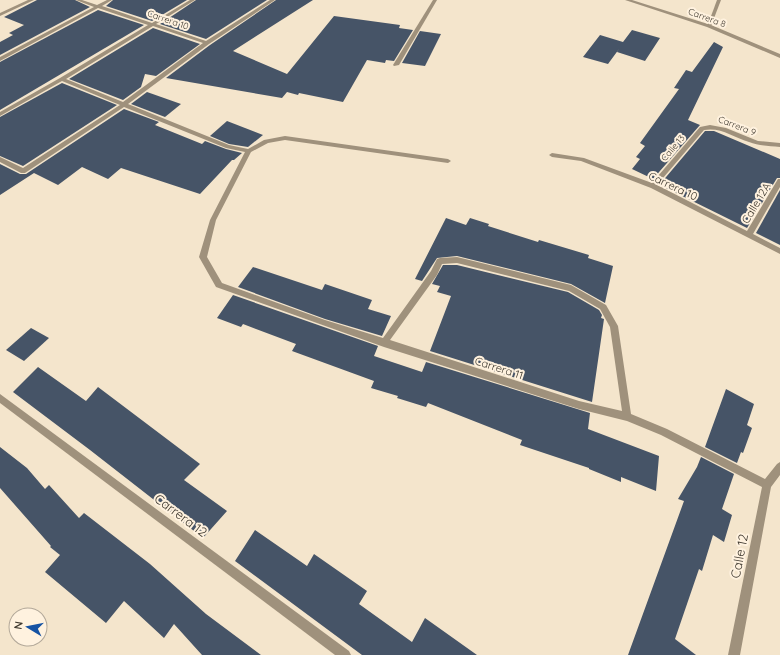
<svg xmlns="http://www.w3.org/2000/svg" width="780" height="655" viewBox="0 0 780 655" font-family="Quicksand,sans-serif">
<rect width="100%" height="100%" fill="#f4e5cc"/>
<g fill="#465467">
<path d="M37 0H75L90 7 0 55V42L13 35 9 33 24 25 4 17Z"/>
<path d="M113 0H187L152 21 106 6Z"/>
<path d="M196 0H267L206 39 160 24Z"/>
<path d="M276 0H313L233 51 287 74 334 16 400 25 399 28 413 30 394 61 386 60 385 63 367 60 343 102 299 93 298 95 287 92 282 98 166 78 210 45Z"/>
<path d="M98 10 144 25 0 110V62Z"/>
<path d="M153 28 200 44 156 76 145 74 141 87 123 100 69 79Z"/>
<path d="M632 30 660 38 645 61 617 52 619 49 608 64 583 57 600 35 623 42Z"/>
<path d="M420 31 441 34 425 66 402 63Z"/>
<path d="M714 42 723 47 688 120 700 125 653 179 632 169 640 159 636 157 645 146 640 143 679 89 674 88 686 70 692 72Z"/>
<path d="M62 83 117 105 23 166 0 156V117Z"/>
<path d="M147 92 181 104 165 117 131 104Z"/>
<path d="M124 109 159 122 155 125 202 144 205 141 226 149 242 153 234 160H232L200 194 121 168 108 179 82 167 58 185 34 173 0 195V164L20 174H26Z"/>
<path d="M227 121 263 135 248 147 229 144 210 136Z"/>
<path d="M705 131H714L780 159V178H777L747 228 664 187 666 185 661 183Z"/>
<path d="M780 190V245L756 233Z"/>
<path d="M446 218 466 225 470 218 489 224 488 226 538 242 539 240 589 255 588 258 613 266 605 303 571 284 457 256 437 258 422 281 415 279Z"/>
<path d="M443 265H457L568 292 599 310 602 315 601 318 604 319 592 402 430 351 451 296 437 292 440 286 432 284Z"/>
<path d="M253 267 322 290 325 284 372 300 368 309 391 316 382 336 325 319 238 287Z"/>
<path d="M233 295 378 346 374 356 422 372 426 362 590 413 588 429 659 456 656 491 621 477V482L589 469V468L520 445 522 440 428 403 426 407 397 398 398 396 371 388 374 381 292 351 296 344 243 324 241 327 217 318Z"/>
<path d="M31 328 49 338 24 361 6 350Z"/>
<path d="M38 367 86 401 98 387 200 464 184 480 227 511 203 538 90 450 13 392Z"/>
<path d="M726 389 754 404 747 425 752 428 743 453 741 452 737 463 705 447Z"/>
<path d="M0 447 27 468 45 489 49 485 79 518 84 513 150 564 206 614 261 655H202L174 624 164 638 124 601 106 623 45 572 60 555 50 547 51 546 0 488Z"/>
<path d="M701 457 734 474 722 509 732 515 724 542 713 535 702 571 699 569 675 639 696 655H628L684 501 678 499 697 467Z"/>
<path d="M255 530 307 566 314 554 367 591 359 604 412 642 425 618 477 655H362L235 561Z"/>
</g>
<g fill="none" stroke-linecap="round" stroke-linejoin="round">
<path fill="#9f917c" fill-rule="evenodd" d="M433 0H437L399 65 394 66 393 65Z"/>
<g fill="#9f917c" fill-rule="evenodd">
<path d="M28 0H34L0 16V13Z"/>
<path d="M76 0H82L97 5 107 0H112L102 6 152 23 190 0H195L156 24 206 41 270 0H275L209 44 128 104 229 145 248 149 264 140 285 136 448 159 451 161 448 163 285 140 268 143 251 152 216 220 207 257 222 283 325 320 383 338 431 271 437 259 440 258 457 257 571 285 606 305 618 326 631 414 667 429 765 479 777 464 780 462V475L771 487 740 655H728L762 487 661 435 627 421 579 409 384 347 216 287 199 257 210 220 245 152 226 148 124 107 25 173H21L0 162V157L23 168 120 105 62 81 0 116V112L60 78 148 25 98 8 0 61V57L94 7ZM153 26 203 43 123 102 66 79ZM457 263 569 291 600 309 610 327 622 411 579 401 390 340 437 275 442 264Z"/>
<path d="M717 0H721L711 26 707 27Z"/>
<path d="M710 125 726 128 758 141 780 143V147C769 146 759 146 749 142 733 137 721 127 704 130L657 185 747 231 778 179H780V187L753 234 780 248V254L651 188 581 161 552 157 549 155 552 153 584 158 652 183 700 127Z"/>
<path d="M0 394 349 651 351 655H335L0 403Z"/>
</g>
<path fill="#9f917c" fill-rule="evenodd" d="M625 0H632L711 25 780 54V58L707 27Z"/>
</g>
<g text-anchor="middle" stroke-width="4" stroke-linejoin="round" paint-order="stroke">
<g font-size="9" fill="#3f392f" stroke="#fff2df">
<text transform="translate(707 18) rotate(20)" y="3">Carrera 8</text>
<text transform="translate(168 20) rotate(19)" y="3">Carrera 10</text>
<text transform="translate(737 126) rotate(21)" y="3">Carrera 9</text>
<text transform="translate(673 148) rotate(-50)" y="3">Calle 13</text>
</g>
<g font-size="11" fill="#3f392f" stroke="#fff2df">
<text transform="translate(673 186) rotate(25)" y="4">Carrera 10</text>
<text transform="translate(756 203) rotate(-59)" y="4">Calle 12A</text>
<text transform="translate(499 368) rotate(18)" y="4">Carrera 11</text>
</g>
<g font-size="13" fill="#3f392f" stroke="#fff2df">
<text transform="translate(181 515) rotate(37)" y="5">Carrera 12</text>
<text transform="translate(739 556) rotate(-79)" y="5">Calle 12</text>
</g>
</g>
<g transform="translate(28 627) rotate(280)"><circle r="19" fill="#fff2df" stroke="#b2a899"/>
<path d="M0-3L7 15L0 10L-7 15Z" fill="#1653a3"/>
<text y="-6" font-size="11" font-weight="bold" text-anchor="middle" fill="#3f392f">N</text>
</g>
</svg>
